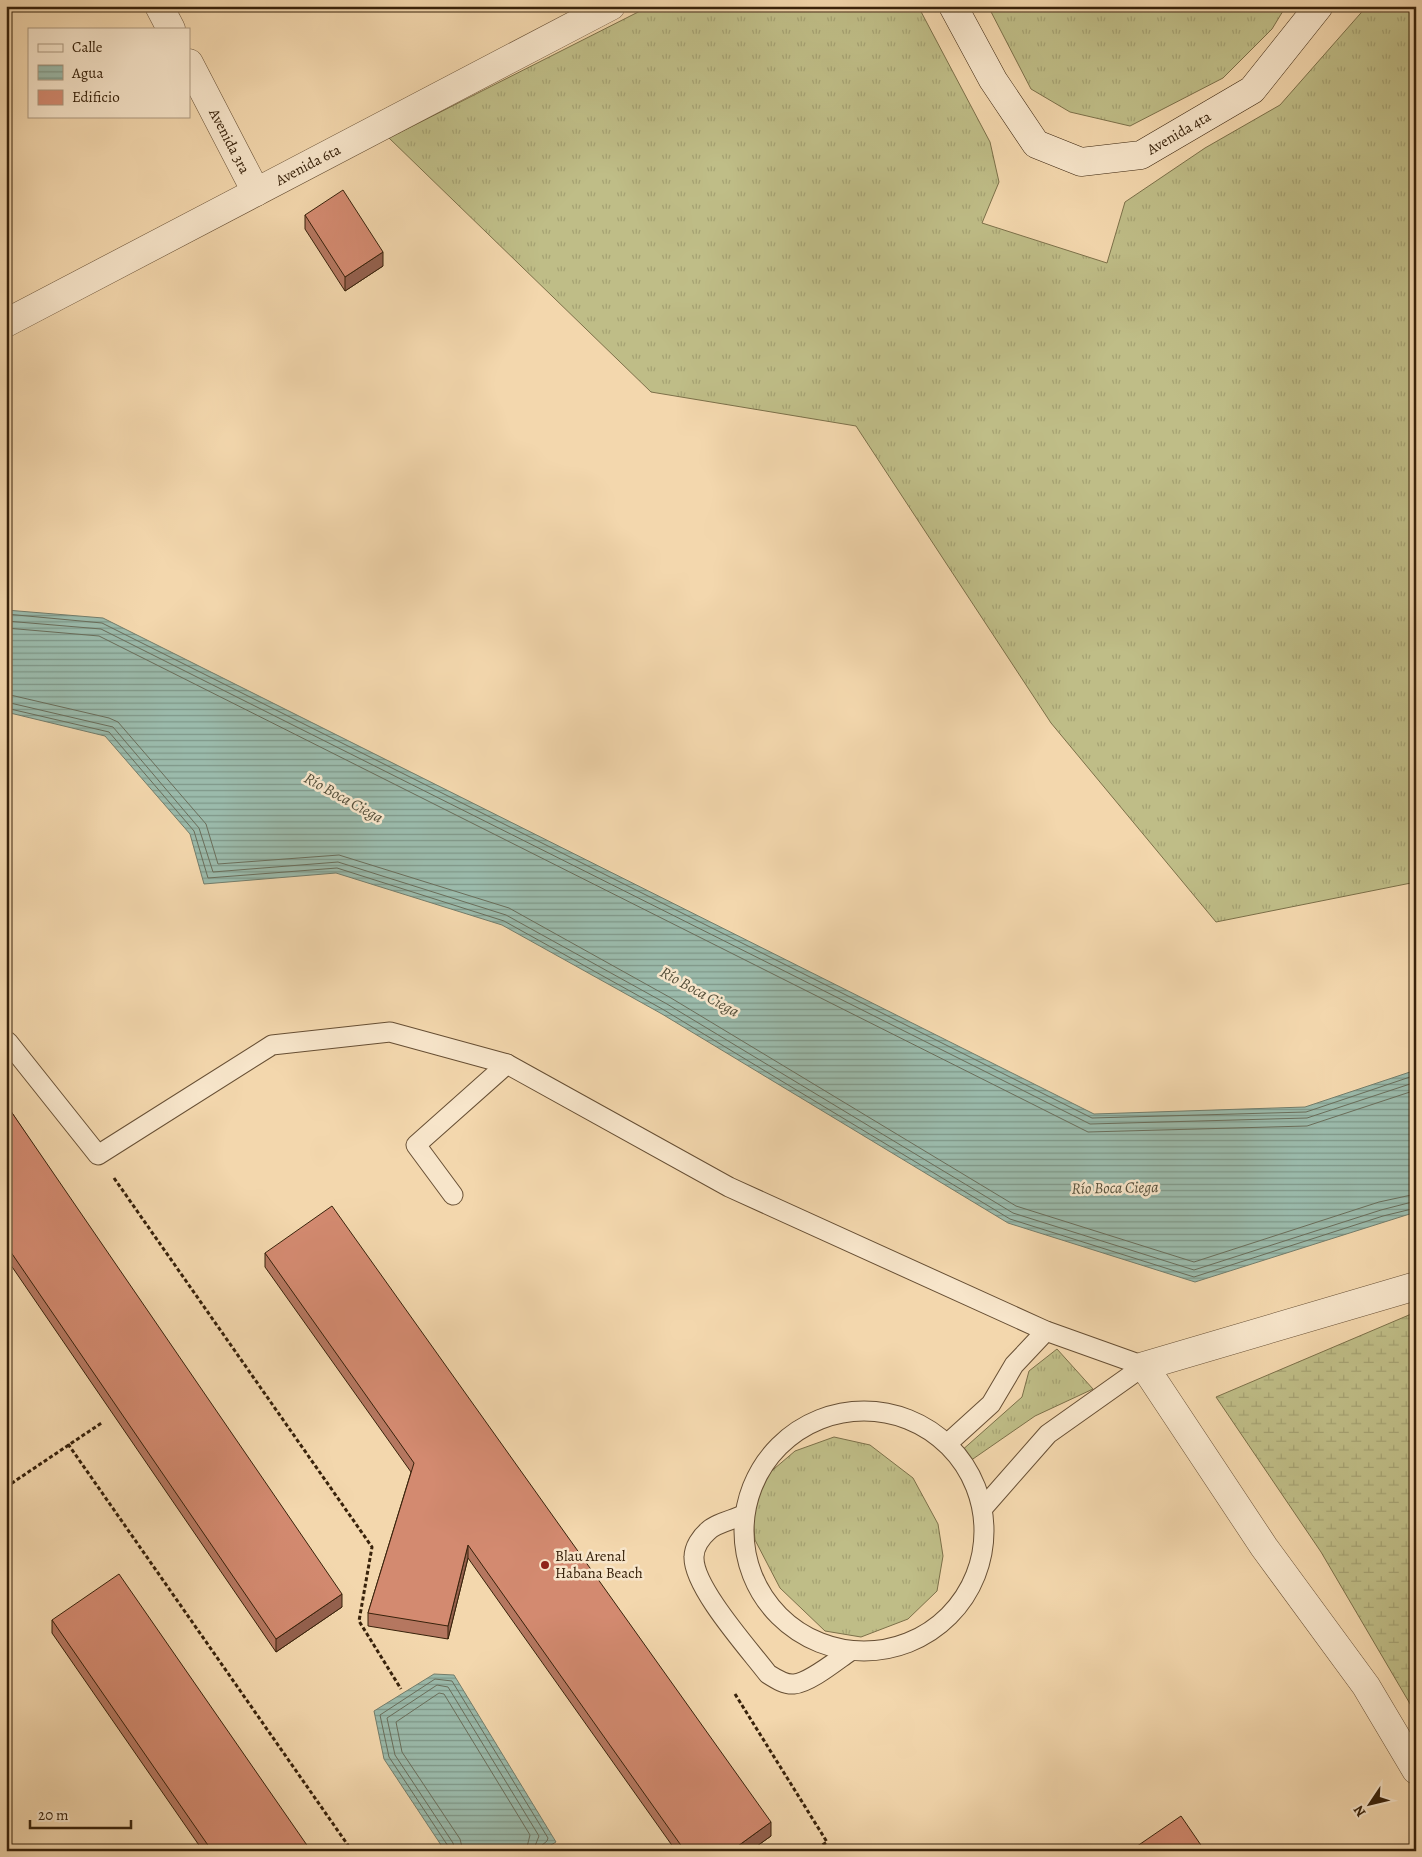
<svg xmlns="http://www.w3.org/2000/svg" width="1422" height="1857" viewBox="0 0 1422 1857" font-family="Alegreya,serif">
<defs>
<pattern id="grass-tufts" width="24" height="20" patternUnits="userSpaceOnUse" patternTransform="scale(1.25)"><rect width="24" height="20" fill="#bfbd87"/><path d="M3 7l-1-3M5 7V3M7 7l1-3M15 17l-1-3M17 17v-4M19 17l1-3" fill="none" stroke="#a5a273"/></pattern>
<pattern id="wetland-marsh" width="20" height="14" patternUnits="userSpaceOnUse" patternTransform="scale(1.25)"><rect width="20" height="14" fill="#bfbd87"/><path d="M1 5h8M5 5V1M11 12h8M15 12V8" fill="none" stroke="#a5a273"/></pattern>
<pattern id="water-rules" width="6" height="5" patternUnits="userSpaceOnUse" patternTransform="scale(1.25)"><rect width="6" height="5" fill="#9bbaab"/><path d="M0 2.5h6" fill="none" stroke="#7f9789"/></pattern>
</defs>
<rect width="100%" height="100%" fill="#f3d7ad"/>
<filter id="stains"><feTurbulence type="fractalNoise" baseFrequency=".004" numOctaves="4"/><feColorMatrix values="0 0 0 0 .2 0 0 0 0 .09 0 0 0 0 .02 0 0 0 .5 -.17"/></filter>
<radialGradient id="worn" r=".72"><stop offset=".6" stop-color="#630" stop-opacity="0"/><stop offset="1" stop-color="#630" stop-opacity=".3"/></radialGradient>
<g fill="url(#grass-tufts)" stroke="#7c7049">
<path d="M650 6H918L990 142 999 182 982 223 1107 263 1125 202 1205 148 1280 105 1367 6H1416V882L1216 922 1051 723 856 426 651 392 389 138Z"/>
<path d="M988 6H1286L1272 29 1223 78 1130 126 1070 112 1031 89Z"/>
<path d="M1057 1349 1093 1389 1035 1416 957 1470 951 1460 1022 1397 1029 1371Z"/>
<path d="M834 1437 870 1445 913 1478 938 1524 943 1556 937 1591 908 1619 861 1637 825 1631 780 1588 755 1540 752 1506 761 1480 795 1451Z"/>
</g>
<path fill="url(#wetland-marsh)" stroke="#7c7049" d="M1416 1312V1714L1321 1552 1216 1397Z"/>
<g fill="url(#water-rules)" stroke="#737d6b">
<path d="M6 610 103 618 1094 1114 1305 1107 1416 1070V1212L1195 1282 1008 1223 662 1014 502 925 336 873 204 884 190 834 105 736 6 712Z"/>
<path d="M434 1674 454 1675 556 1842 541 1851H445L384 1759 374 1711Z"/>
</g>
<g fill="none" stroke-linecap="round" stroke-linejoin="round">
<g stroke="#6a6e5b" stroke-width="1">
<path d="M6 614 102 623 1092 1118 1306 1112 1416 1075"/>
<path d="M6 621 101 629 1090 1124 1307 1118 1416 1082"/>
<path d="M6 628 99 636 1088 1132 1307 1126 1416 1090"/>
<path d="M6 694 109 718 118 722 206 824 218 864 339 855 509 908 671 998 1016 1206 1194 1262 1379 1202 1416 1194"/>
<path d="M6 702 113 727 199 828 213 872 338 862 506 915 667 1004 1013 1213 1194 1270 1381 1210 1416 1201"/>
<path d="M6 708 109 732 194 831 208 878 337 868 504 921 664 1010 1010 1219 1194 1277 1383 1216 1416 1208"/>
<path d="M449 1851 448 1846 389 1757 380 1715 435 1679 452 1681 548 1838 547 1841 541 1846 540 1851"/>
<path d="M455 1851 453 1843 395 1755 387 1718 437 1685 448 1687 539 1836 533 1851"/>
<path d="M463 1851 460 1839 402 1752 396 1722 439 1693 444 1694 530 1835 526 1851"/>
</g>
<g stroke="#674f34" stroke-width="21">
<g id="lane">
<path d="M8 1042 98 1155 272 1045 390 1032 507 1064 729 1187 1046 1331 1144 1366"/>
<path d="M453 1195 416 1145 507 1064"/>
<circle cx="864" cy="1531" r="120"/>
<path d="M948 1443 991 1404 1014 1365 1046 1331"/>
<path d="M983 1508 1048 1434 1144 1366"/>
<path d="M743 1515C733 1520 716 1523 708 1531 701 1537 694 1547 694 1557 693 1587 749 1649 768 1674 776 1679 785 1685 794 1684 809 1683 836 1661 849 1652"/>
</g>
</g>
<g stroke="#674f34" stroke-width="29">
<g id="street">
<path d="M159 6 171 29"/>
<path id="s1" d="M189 63 256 192"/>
<path id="s2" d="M6 323 611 6"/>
<path d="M1416 1286 1144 1366 1264 1547 1366 1686 1416 1770"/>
</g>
</g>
<g stroke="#38220b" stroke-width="29">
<g id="secondary">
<path id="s3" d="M953 6 993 80 1036 144 1081 162 1141 155 1252 90 1319 6"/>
</g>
</g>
<g stroke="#38220b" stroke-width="3" stroke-dasharray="4 2.5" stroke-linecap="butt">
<path d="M114 1178 372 1547 359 1621 401 1689"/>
<path d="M68 1444 352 1851"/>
<path d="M6 1487 103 1422"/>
<path d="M735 1694 827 1842 813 1851"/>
</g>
<use href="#lane" stroke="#f7e5ca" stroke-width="19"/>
<use href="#street" stroke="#f7e5ca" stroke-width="28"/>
<use href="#secondary" stroke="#f7e5ca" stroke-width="28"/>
</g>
<g fill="#b57760" stroke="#38220b">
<path d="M305 215 383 266 345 291 305 229Z"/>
<path d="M6 1104 342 1607 276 1652 6 1258Z"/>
<path d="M265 1253 771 1836 750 1851H676L468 1558 448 1639 368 1626V1613L411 1472 265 1267Z"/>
<path d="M52 1620 311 1851H203L52 1633Z"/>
</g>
<g fill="#94614e" stroke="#38220b">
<path d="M383 252V266L345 291V277Z"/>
<path d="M468 1545V1558L448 1639V1626Z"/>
<path d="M342 1594V1607L276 1652V1639Z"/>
<path d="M771 1822V1836L750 1851H731Z"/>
</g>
<g fill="#d38a70" stroke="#38220b">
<path d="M343 190 383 252 345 277 305 215Z"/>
<path d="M6 1104 342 1594 276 1639 6 1245Z"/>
<path d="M332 1206 771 1822 731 1851H685L468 1545 448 1626 368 1613 414 1463 265 1253Z"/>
<path d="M119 1574 311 1851H212L52 1620Z"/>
<path d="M1181 1816 1205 1851H1130Z"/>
</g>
<circle fill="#8f2418" stroke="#f7e5ca" stroke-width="2" cx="545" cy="1565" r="5"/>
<g text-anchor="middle" stroke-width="5" stroke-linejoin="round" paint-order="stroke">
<g font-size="15" fill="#38220b" stroke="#f7e5ca">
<text dy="5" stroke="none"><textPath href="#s3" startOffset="314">Avenida 4ta</textPath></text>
<text dy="5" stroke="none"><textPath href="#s1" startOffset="88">Avenida 3ra</textPath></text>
<text dy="5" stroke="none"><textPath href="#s2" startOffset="341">Avenida 6ta</textPath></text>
</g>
<g font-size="15" fill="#38220b" stroke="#f7e5ca" text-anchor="start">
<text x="555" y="1561">Blau Arenal<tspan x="555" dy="17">Habana Beach</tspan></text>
</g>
<g font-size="16" font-style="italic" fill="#56503b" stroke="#f7e5ca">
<text transform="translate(344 797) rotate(29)" y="6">Río Boca Ciega</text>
<text transform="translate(700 991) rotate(29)" y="6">Río Boca Ciega</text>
<text transform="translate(1115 1187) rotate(-1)" y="6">Río Boca Ciega</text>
</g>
</g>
<rect width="1422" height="1857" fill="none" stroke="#f3d7ad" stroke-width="25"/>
<rect x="8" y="8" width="1407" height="1842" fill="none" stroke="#38220b" stroke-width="2.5"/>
<rect x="12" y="12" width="1397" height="1832" fill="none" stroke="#38220b"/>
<rect x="28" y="28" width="162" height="90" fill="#f7e5ca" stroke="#ab977e"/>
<rect x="38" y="44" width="25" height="8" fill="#f7e5ca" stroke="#ab977e"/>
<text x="72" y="52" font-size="15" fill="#38220b">Calle</text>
<rect x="38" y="65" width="25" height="15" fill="url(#water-rules)" stroke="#ab977e"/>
<text x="72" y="78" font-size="15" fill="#38220b">Agua</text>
<rect x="38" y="90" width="25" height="15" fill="#d38a70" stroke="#ab977e"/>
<text x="72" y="102" font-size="15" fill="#38220b">Edificio</text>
<g transform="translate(1370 1804) rotate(235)" stroke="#f7e5ca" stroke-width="4" paint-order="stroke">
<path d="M0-4L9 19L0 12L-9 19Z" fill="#38220b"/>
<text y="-8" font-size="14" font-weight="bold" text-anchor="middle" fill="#38220b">N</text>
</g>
<path d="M30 1820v8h101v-8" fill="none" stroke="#38220b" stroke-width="2.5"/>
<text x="38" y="1820" font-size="15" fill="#38220b" stroke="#f7e5ca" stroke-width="4" paint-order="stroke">20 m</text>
<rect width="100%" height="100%" filter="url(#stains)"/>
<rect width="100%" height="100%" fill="url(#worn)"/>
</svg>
